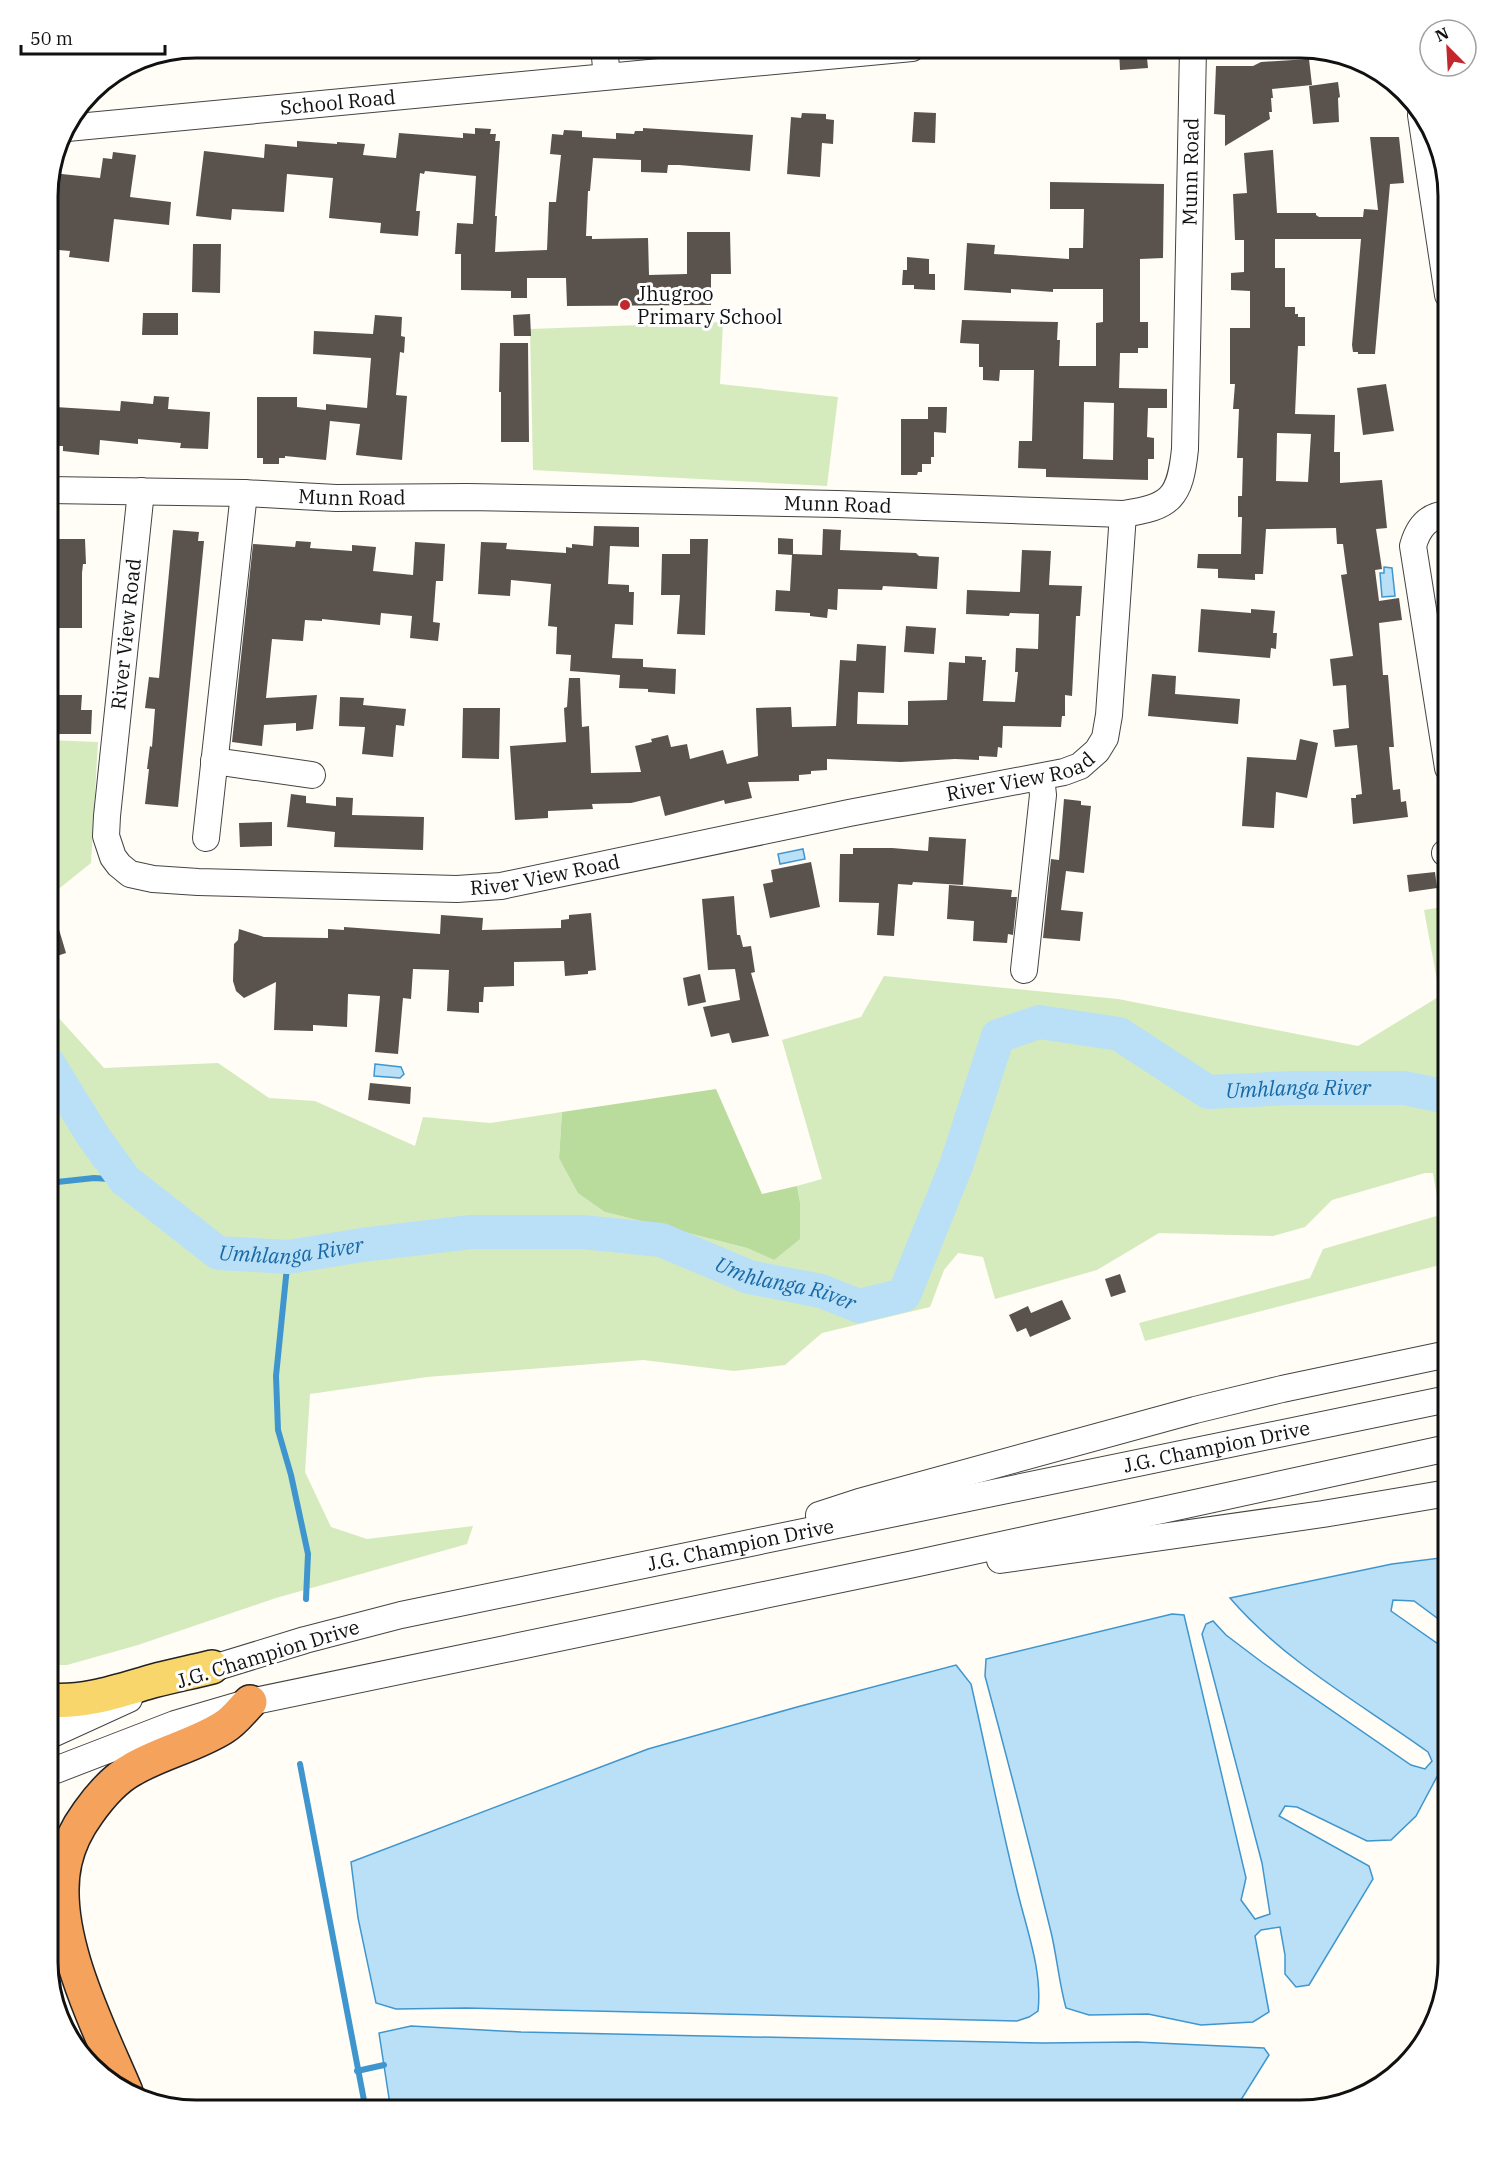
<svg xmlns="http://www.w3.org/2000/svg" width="1496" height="2159" viewBox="0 0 1496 2159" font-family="'IBM Plex Serif',serif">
<rect width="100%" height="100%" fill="#fffdf5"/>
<g fill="#d5ebbd">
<path d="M723 322 720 384 838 397 827 486 533 470 530 329Z"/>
<path d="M48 740 98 742 91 863 56 891 48 894Z"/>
<path d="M1448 906V1260L1444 1264 1145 1341 1139 1323 1310 1278 1323 1249 1440 1215 1433 1173H1425L1332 1200 1305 1227 1273 1236 1159 1233 1097 1270 995 1299 983 1257 958 1253 944 1270 930 1307 822 1333 785 1365 734 1371 643 1360 427 1377 310 1394 305 1472 331 1527 367 1539 473 1526 467 1544 276 1598 138 1645 67 1665H48V1006L104 1068 218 1063 269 1098 315 1101 415 1146 423 1117 490 1123 562 1112 559 1158 605 1212 747 1248 774 1260 800 1202 797 1186 822 1179 782 1040 861 1017 884 976 1118 999 1358 1046 1440 996 1424 910Z"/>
</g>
<path fill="#b9dc9c" d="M716 1089 762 1194 797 1186 800 1202V1239L774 1260 747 1248 605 1212 578 1193 559 1158 562 1112Z"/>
<g fill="#b9e0f7" stroke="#3f96cf" stroke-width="1.5">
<path d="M1384 567 1392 568 1395 596 1382 597 1380 573H1384Z"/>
<path d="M803 849 805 859 780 864 778 854Z"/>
<path d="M375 1064 401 1067 404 1074 400 1078 374 1076Z"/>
<path d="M1448 1557V1626L1414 1601 1393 1600 1391 1611 1448 1651V1756L1416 1816 1391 1840 1367 1841 1297 1807 1285 1806 1279 1816 1369 1866 1373 1879 1309 1985 1296 1987 1285 1974V1955L1280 1927 1261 1930 1255 1936 1269 2012 1253 2022 1201 2025 1148 2014 1089 2015 1066 2008C1059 1983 1057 1957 1051 1932 1030 1846 1008 1761 985 1676L986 1659 1172 1614 1184 1615 1246 1878 1241 1900 1255 1919 1270 1914 1262 1863 1202 1634 1206 1624 1213 1621 1226 1635 1263 1663 1411 1765 1425 1769 1432 1761 1428 1752C1360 1703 1285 1662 1230 1598L1392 1564Z"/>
<path d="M956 1665 971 1684C986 1750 999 1816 1015 1881 1024 1923 1043 1968 1038 2011L1029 2017 1017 2021 466 2008 396 2009 376 2003 358 1918 351 1862 648 1749 797 1707Z"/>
<path d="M411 2026 521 2032 1042 2043 1137 2042 1264 2048 1269 2055 1234 2111H391L379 2033Z"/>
</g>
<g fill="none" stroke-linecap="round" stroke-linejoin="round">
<g stroke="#3f96cf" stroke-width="6">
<path d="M48 1183 94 1178 125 1180"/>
<path d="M288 1257 276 1376 278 1430 291 1475 308 1554 306 1599"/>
<path d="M300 1764 366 2111"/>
<path d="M357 2071 384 2065"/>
</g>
<path stroke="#b9e0f7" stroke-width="34" id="s1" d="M48 1063 93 1136 125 1180 218 1253 288 1257 362 1245 471 1232H582L661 1240 749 1277 821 1291 859 1306 904 1295 956 1166 998 1036 1039 1022 1119 1034 1208 1092 1292 1088H1404L1448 1097"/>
</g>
<g fill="#5a524d" fill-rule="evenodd">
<path d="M1119 48H1146L1148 68 1120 70Z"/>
<path d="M1309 59 1312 85 1272 89 1273 98H1271L1272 112H1269L1270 119 1225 146V115L1214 114 1216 66H1253L1261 62Z"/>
<path d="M1338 82 1340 97 1338 98 1339 122 1313 124 1309 86Z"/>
<path d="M914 112 936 113 935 143 912 142Z"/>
<path d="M802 113 826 114V119L834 120 833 144 822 143 820 177 787 174 791 117 801 118Z"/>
<path d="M475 128 491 129 490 134H496L495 141H500L495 216H497L495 252 547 250 549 202H556L561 155 550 154 552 134 563 135 564 130 582 131V137L616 139V133L634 134 635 131H643V128L753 135 750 171 679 165H668L667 173 641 172V160L593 158 590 191H588L586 236H592V239L648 238 649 275 687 274V232H730L731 274H711V305L567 306 566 278H527V298H511V291L461 290V254H455L457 223 473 224 476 176 425 171 424 174 420 173 416 211H420L418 236 380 233 381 223 329 218 333 178 287 174 284 212 232 209 231 220 196 216 204 151 264 158 265 144 297 147V141L337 144V142L365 144 363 155 396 158 399 133 463 138V133L475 134Z"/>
<path d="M1370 137H1399L1404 183 1390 184 1375 354H1358V352H1353L1352 345 1361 239H1275V268H1285V307H1295V314H1298V317H1305V346H1298L1295 414 1335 415 1334 452H1340V483L1382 480 1387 528 1376 529 1382 569 1375 570 1379 601 1399 598 1402 620 1379 623 1383 675H1388L1394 747H1389L1393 790 1400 789 1401 802 1406 801 1408 817 1353 824 1351 798H1356V795L1362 794 1357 745 1335 747 1333 730 1349 728 1346 685 1333 686 1330 659 1353 656 1341 575 1347 574 1343 544H1337L1336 528 1266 529 1263 574H1255V580L1218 578V569L1197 568 1198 554H1241L1242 517H1238V496H1242L1243 458H1237L1239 409H1233L1235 384H1230V328H1250V291L1231 290V273L1244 272V240H1235L1233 194 1247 193 1244 153 1273 150 1277 213H1316V215L1319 217H1363L1364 209 1378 210ZM1277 433 1311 434 1308 482 1276 481Z"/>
<path d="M113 152 136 155 130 197 171 202 169 225 114 219 109 262 69 257 70 251 48 249V187L52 173 100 178 103 158 112 159Z"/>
<path d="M1050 182 1164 184 1163 258 1140 259V322H1148V348H1138V353H1120L1119 388 1167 389V408H1148L1147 437 1154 438V459H1148V480L1046 477V469L1018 468 1019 441H1032L1034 370H1000L999 381 983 380V367H979V344L960 343 962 320 1058 322 1057 340H1060L1059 366H1096V323L1103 322V289H1053V292L1011 289V293L964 290 967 243 995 245 994 254 1069 259V248H1083L1084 209H1050ZM1084 402 1114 403 1113 460 1083 459Z"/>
<path d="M193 244H221L220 293 192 292Z"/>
<path d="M907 257 929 259V274H935V290L914 289V285H902L903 270H907Z"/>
<path d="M143 313H178V335H142Z"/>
<path d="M530 314 531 336H514L513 315Z"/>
<path d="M375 315 402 317 401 336 405 337 404 353 400 352 396 395 407 396 402 460 356 455 360 424 330 421 326 460 285 456V458H279V464H263V458H257V397H297V407L326 410V404L367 408 371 358 313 354 314 331 373 334Z"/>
<path d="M500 343H528L529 442H501V392H499Z"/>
<path d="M1386 384 1394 431 1363 435 1357 388Z"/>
<path d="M154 396 169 397 168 409 210 412 208 449 180 448 181 443 138 439V444L100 440 99 455 63 451V446H53L55 407 120 411 121 401 153 404Z"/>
<path d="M928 407H947L946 433 934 432V457H931V464H922V472H918L917 475H901V419H928Z"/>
<path d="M594 526 639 527V547L610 546 608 584 629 585V592H634L633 625 615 624 612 658 643 659V667L676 669 675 694 648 692V689L619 688 620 675 570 671 571 655 556 654 557 627 548 626 551 584 511 580 510 596 478 594 481 542 507 543 506 549 566 553V547L572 548V544L593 546Z"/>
<path d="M823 529 841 530 840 550 916 553 919 556 939 557 937 589 883 586 882 590 838 589 837 610 828 609 827 618 810 616V613L775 611 776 590 790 591 792 555 778 554V538L793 539V554L822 555Z"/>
<path d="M173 530 199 532 198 541H204L178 807 145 804 149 769H147L150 746 152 747 155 709 145 708 149 677 159 678Z"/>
<path d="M52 539H85L86 564H83L82 573V628H48V547L53 546Z"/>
<path d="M690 539H708L705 635 677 634 680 595H661L662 554H690Z"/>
<path d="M296 541 311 542 310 548 352 551V545L376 547 373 571 413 575 415 542 445 544 443 581H436L433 622 440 623 438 641 410 638 412 616 381 613 380 625 322 619V621L305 620 303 641 272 639 266 698 317 695 313 729 296 731V723L264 725 262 746 232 742 253 544 295 547Z"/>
<path d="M1022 550 1051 551 1049 585 1082 586 1080 616H1076L1072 696 1065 695V716H1062L1061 727 1003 726 1002 748 998 747 997 757 979 756V760L955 759 901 762 827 759V770L811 771V774L799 775V781L748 782 752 798 725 804 724 800 665 816 660 796 631 803 592 804 593 809 548 811V818L515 820 510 746 566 742 564 708 567 707 569 678H580L582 727 589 726 591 773 641 772 635 746 652 742 651 739 668 735 671 747 687 744 690 759 723 750 727 764 758 756 756 708 791 707 792 727 836 726 840 660 856 661 857 644 886 646 884 693 858 692 857 724 908 725V701L947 700 949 662 965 663V656L982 657V660H986L983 701 1015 702 1018 672H1015L1016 648 1038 649 1039 614 1010 613 1009 616 966 614 967 590 1020 592Z"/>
<path d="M1201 609 1251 613V609L1275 611 1273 633H1277L1276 649 1271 648 1270 658 1198 652Z"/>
<path d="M906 626 936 628 934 654 904 652Z"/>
<path d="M1152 674 1176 676 1175 694 1240 699 1238 724 1148 716Z"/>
<path d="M50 695H82L81 710H92L91 734H50Z"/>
<path d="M340 697 364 698 363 705 406 709 404 726 396 725 393 757 362 754 365 727 339 726Z"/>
<path d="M463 708H500L499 759 462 758Z"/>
<path d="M1300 739 1318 743 1307 798 1276 792 1274 828 1242 826 1247 757 1296 760Z"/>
<path d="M291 794 306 796V803L336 806V797L353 798 352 815 424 817 423 850 334 847 335 832 287 827Z"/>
<path d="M1064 799 1081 801V805L1091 806 1084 873 1066 871 1061 910 1083 912 1080 941 1043 938 1051 859 1059 860Z"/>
<path d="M272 822V846L240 847 239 823Z"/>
<path d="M929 837 966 839 963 885 913 882 912 885 898 884 894 936 877 935 879 903 839 902 840 854H853V848H892L928 851Z"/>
<path d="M811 862 820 907 770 918 763 884 773 882 771 870Z"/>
<path d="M1435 872 1437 888 1409 892 1407 875Z"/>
<path d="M949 885 1012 890 1011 897H1017L1013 935 1008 934 1007 943 973 941 974 921 947 919Z"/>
<path d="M734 896 737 935H740L743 947 751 946 755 972 751 973 769 1036 732 1043 729 1033 711 1037 703 1007 740 1000 735 969 708 970 702 899Z"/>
<path d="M48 906H52L66 953 48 959Z"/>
<path d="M591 913 596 970 588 971V974L565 976 564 961 514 962V986L484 987 483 1002H479V1013L447 1011 449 970 413 969 411 999 403 998 398 1054 375 1052 380 996 348 994 347 1027 313 1025V1031L274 1030 276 982 244 998 236 991 233 981 234 944 238 940 239 929 264 937 328 938V929L344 930V927L440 934 441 915 483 918 482 930 561 928V920L569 919V915Z"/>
<path d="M700 974 706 1002 688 1006 683 978Z"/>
<path d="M370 1083 411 1087 410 1104 368 1100Z"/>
<path d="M1120 1274 1126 1292 1111 1297 1105 1279Z"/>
<path d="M1062 1300 1071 1319 1030 1337 1026 1328 1017 1332 1009 1315 1028 1306 1031 1313Z"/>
</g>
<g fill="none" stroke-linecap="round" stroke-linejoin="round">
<g stroke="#444" stroke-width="28">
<g id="minor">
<path d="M604 48 607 76"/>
<path d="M1421 115 1448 295"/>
<path id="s2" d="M67 128 912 48"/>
<path id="s3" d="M48 490 244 493 336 498 467 497 837 504 1123 514C1171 507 1180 498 1185 449L1193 48"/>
<path id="s4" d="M141 491 107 816 106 836 113 857 119 865 130 874 153 879 198 882 457 889 501 886 849 813 1064 772 1080 766 1097 751 1105 738 1109 715 1123 514"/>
<path d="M214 761 312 775"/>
<path d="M1448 768 1413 546C1418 528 1428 515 1448 514"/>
<path d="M206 838 244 493"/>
<path d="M1445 853 1448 852"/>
<path d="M1024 970 1043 795 1041 777"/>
<path d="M819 1515 859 1502 1195 1410 1282 1389 1448 1354"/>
<path d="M1000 1560 1323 1514 1448 1493"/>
<path id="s5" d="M194 1674 305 1640 401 1615 1448 1399"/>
<path d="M48 1736 129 1699"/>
<path d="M48 1773 175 1724 250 1702 909 1565 1448 1448"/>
</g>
</g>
<g stroke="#222" stroke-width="36">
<path id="major" d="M48 1700C85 1703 118 1691 153 1681 172 1676 192 1672 212 1667"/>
</g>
<g stroke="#222" stroke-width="36">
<path id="highway" d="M126 2092C99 2028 49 1932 65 1862 69 1844 77 1828 88 1813 100 1796 114 1779 133 1769 162 1752 196 1745 224 1727 234 1721 242 1710 250 1702"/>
</g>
<use href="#minor" stroke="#fff" stroke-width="26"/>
<use href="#major" stroke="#f9d66b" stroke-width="33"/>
<use href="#highway" stroke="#f5a25d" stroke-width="33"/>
</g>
<circle fill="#c4262e" stroke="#fff" stroke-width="2" cx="625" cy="305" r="6"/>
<g text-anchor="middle" stroke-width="6" stroke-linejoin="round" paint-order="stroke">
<g font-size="20" fill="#111" stroke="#fff">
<text dy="7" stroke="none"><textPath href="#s2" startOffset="272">School Road</textPath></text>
<text dy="7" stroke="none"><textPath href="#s3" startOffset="1455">Munn Road</textPath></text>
<text dy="7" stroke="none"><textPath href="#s3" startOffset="304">Munn Road</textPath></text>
<text dy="7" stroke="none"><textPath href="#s3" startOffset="790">Munn Road</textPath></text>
<text transform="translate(126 634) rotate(-84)" y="7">River View Road</text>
<text dy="7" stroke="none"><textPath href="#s4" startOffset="1296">River View Road</textPath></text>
<text dy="7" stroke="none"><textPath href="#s4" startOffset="810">River View Road</textPath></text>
<text dy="7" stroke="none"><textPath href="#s5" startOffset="1048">J.G. Champion Drive</textPath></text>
<text dy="7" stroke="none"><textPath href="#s5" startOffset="562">J.G. Champion Drive</textPath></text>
<text transform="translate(268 1654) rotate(-17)" y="7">J.G. Champion Drive</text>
</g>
<g font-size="20" fill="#111" stroke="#fff" text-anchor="start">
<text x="637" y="301">Jhugroo<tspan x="637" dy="23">Primary School</tspan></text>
</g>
<g font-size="21" font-style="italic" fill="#1768a6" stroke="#fff">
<text dy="7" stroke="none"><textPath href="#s1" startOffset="1556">Umhlanga River</textPath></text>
<text dy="7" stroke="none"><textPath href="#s1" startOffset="332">Umhlanga River</textPath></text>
<text dy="7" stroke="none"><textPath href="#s1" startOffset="836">Umhlanga River</textPath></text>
</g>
</g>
<path d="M0 0H1496V2159H0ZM196 58H1300A138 138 0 0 1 1438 196V1962A138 138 0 0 1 1300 2100H196A138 138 0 0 1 58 1962V196A138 138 0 0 1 196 58Z" fill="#fff" fill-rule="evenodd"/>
<path fill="none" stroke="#111" stroke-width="3" d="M196 58H1300A138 138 0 0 1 1438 196V1962A138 138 0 0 1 1300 2100H196A138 138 0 0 1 58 1962V196A138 138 0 0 1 196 58Z"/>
<g transform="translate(1448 48) rotate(336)"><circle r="28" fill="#ffffff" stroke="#a0a0a0" stroke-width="1.5"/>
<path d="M0-4.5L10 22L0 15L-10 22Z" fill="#c4262e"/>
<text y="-9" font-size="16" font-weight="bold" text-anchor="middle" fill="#111111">N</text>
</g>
<path d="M21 45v9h144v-9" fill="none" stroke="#111111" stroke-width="3"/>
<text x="30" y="45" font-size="18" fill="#111111" stroke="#ffffff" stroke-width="4.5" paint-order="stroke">50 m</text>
</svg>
